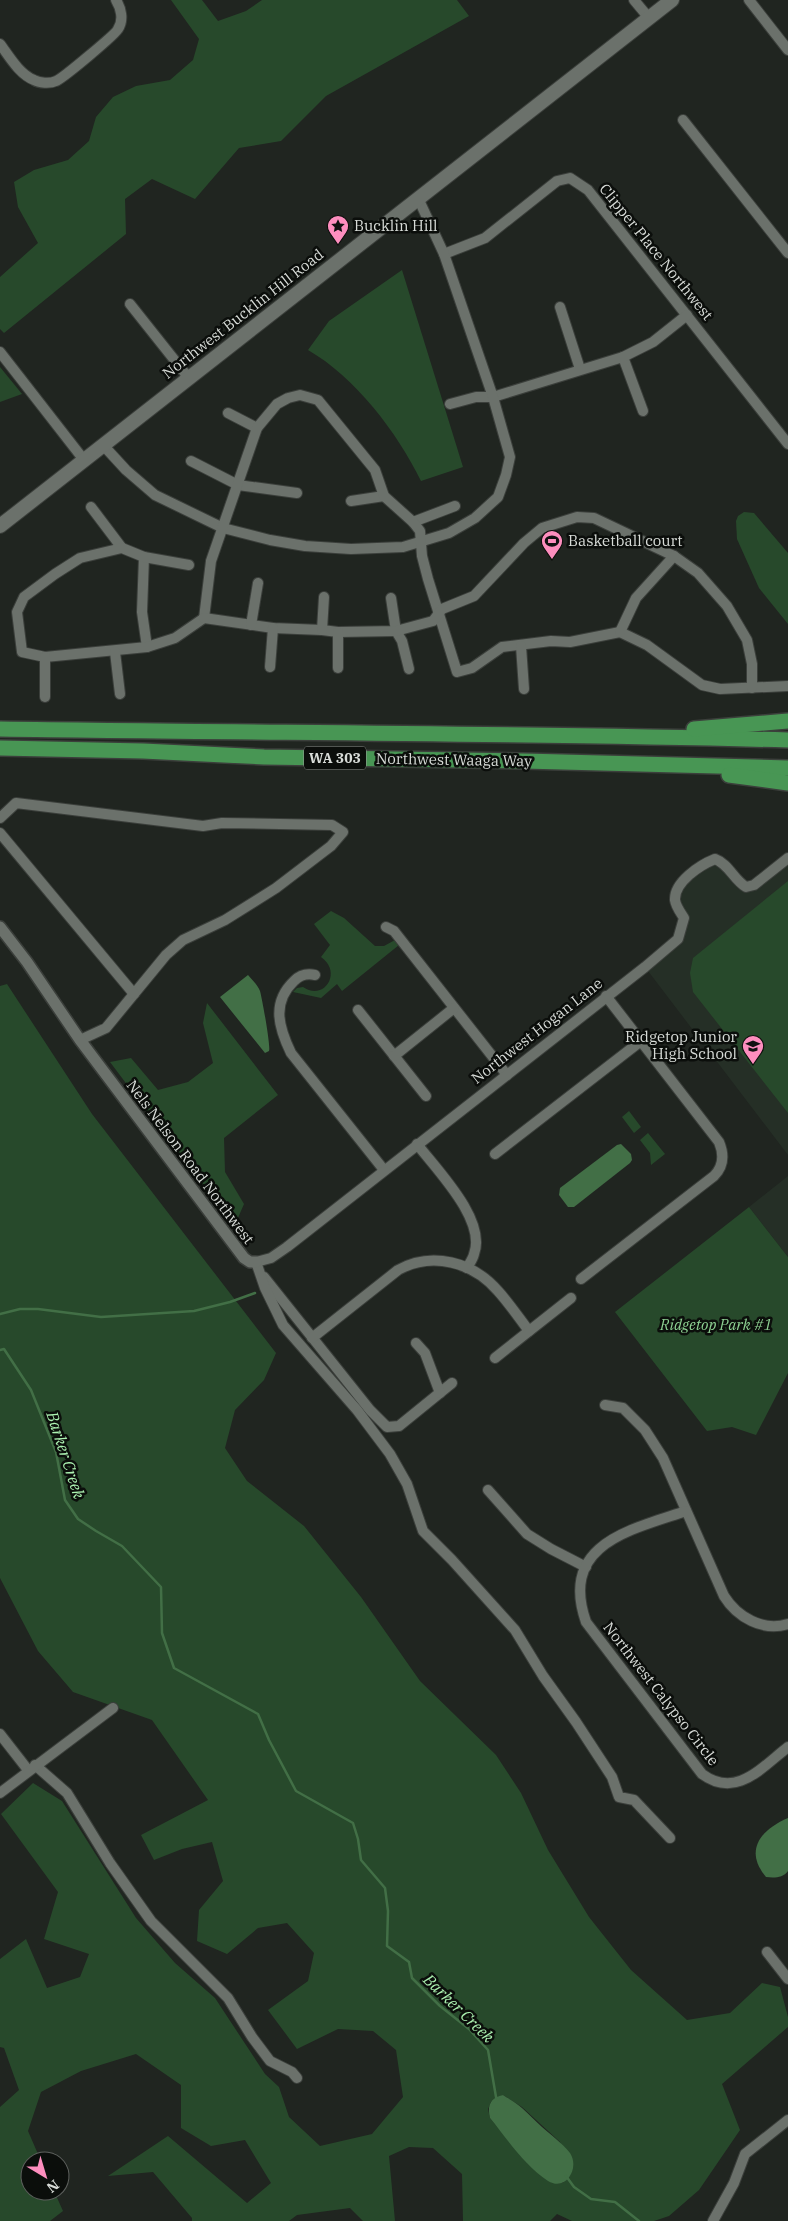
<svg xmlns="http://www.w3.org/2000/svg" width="788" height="2221" viewBox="0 0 788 2221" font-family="'IBM Plex Serif',serif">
<rect width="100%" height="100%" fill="#202520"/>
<g fill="#252f26">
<path d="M788 858V1155L645 967 683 927 675 893 715 859 746 887Z"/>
<path d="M788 1176V1257L749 1207Z"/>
</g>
<g fill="#27492b" fill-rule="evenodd">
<path d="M171 0H202L218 21 246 11 262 0H457L469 16 326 96 281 141 239 148 195 199 152 179 125 199 126 234 4 333 0 329V277L38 243 18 207 14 182 34 170 68 160 89 141 96 117 113 97 136 86 170 80 193 60 199 39Z"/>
<path d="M402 270 463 467 421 481C397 432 355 377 308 350L329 321Z"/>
<path d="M0 367 22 394 0 402Z"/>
<path d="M744 512 754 513 788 553V624L759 588 737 539 736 521 738 516Z"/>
<path d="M788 881V1113L693 992 690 973 693 958Z"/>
<path d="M331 911 344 918 375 946H384L395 940 399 945 342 991 337 984 321 998 293 992 297 988 303 987C324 1002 343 972 321 957L330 945 314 924Z"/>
<path d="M7 984 92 1114 276 1353 264 1380 235 1410 225 1448 247 1481 304 1526 361 1597 420 1681 496 1755 521 1793 548 1850 589 1917 631 1970 687 2020 730 2013 762 1983 780 1987 788 2017V2027L722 2084 740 2130 699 2190 669 2216 654 2221H572L557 2214 550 2221H463L462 2174 433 2148 409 2147 389 2156 395 2221H363L350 2208 297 2215 289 2221H192V2218L153 2172 108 2176 168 2136 247 2203 271 2183 245 2140 211 2146 181 2128V2085L136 2054 81 2071 41 2092 28 2131 41 2161H30V2191H54L63 2211 50 2221H0V2107L19 2090 4 2048 0 2047V1959L26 1939 47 1988 80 1977 89 1954 44 1939 58 1892 1 1814 33 1783 62 1801 136 1918 175 1963 215 1998 265 2074 279 2087 289 2117 320 2146 372 2134 403 2097 396 2050 373 2031 338 2029 297 2049 268 2010 308 1981 314 1953 287 1923 258 1928 227 1954 197 1941 199 1910 223 1881 212 1842 182 1849 154 1860 141 1835 208 1800 152 1720 73 1692 38 1651 0 1578V986ZM503 2095 522 2107 560 2142 571 2174 563 2183 538 2173 527 2163 490 2118 488 2109 491 2102Z"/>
<path d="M207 1003 278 1095 224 1138 225 1172 244 1204 234 1227 110 1062 131 1058 158 1090 188 1082 213 1063 203 1023Z"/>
<path d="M629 1111 641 1127 634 1133 622 1117Z"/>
<path d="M648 1133 665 1154 651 1165 650 1153 640 1140Z"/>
<path d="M749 1207 788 1257V1373L756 1435 732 1427 707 1431 615 1312Z"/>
</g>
<g fill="#426f46">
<path d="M248 975C252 980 257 984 260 991 262 998 271 1047 269 1051L265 1053 220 997Z"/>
<path d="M621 1144 631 1154 632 1160 630 1163 574 1207H568L559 1195 560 1188 617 1145Z"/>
<path d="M788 1818V1871C783 1878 774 1878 766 1877 744 1851 760 1830 788 1818Z"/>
<path d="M503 2095C509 2099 517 2103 522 2108 529 2114 535 2121 542 2127 551 2135 562 2143 570 2153 580 2168 566 2192 548 2181 525 2166 507 2139 490 2118 487 2106 490 2098 503 2095Z"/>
</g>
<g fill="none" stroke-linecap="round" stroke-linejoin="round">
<g stroke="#426f46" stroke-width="2.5">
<path d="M0 1314 20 1309H38L101 1317 194 1311 230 1302 255 1293"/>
<path d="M0 1350 4 1349 31 1390 56 1452 65 1500 78 1519 96 1531 122 1546 161 1587 162 1633 174 1668 258 1714 269 1740 296 1791 353 1823 358 1839 361 1860 385 1888 388 1911 387 1946 409 1962 412 1978 440 2006 469 2029 488 2050 496 2097 498 2099"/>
<path d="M566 2176 574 2187 591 2199 615 2202 639 2221"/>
</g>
<g stroke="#3b3f3b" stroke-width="12">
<g id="minor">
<path d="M634 0 649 18"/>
<path d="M749 0 788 50"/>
<path d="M0 44C9 56 19 74 34 80 39 83 50 84 56 81 62 79 116 34 118 29 124 20 121 8 116 0"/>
<path d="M683 120 788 253"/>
<path d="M444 254 485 238 557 181 570 178 588 190 788 444"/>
<path d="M130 304 188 377"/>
<path d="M560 307 580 369"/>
<path d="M0 352 84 460"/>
<path d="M623 357 643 411"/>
<path d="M450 404 476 397H493L623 357 653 342 687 315"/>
<path d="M228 413 257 428"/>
<path d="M103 445 126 470 155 495 223 528 270 540 305 546 351 549 403 547 449 533 475 518 498 497 506 475 510 457 493 397 444 254 418 198"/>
<path d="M191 461 238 485 297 493"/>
<path d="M351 501 384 496"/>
<path d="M91 507 122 548"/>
<path d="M413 522 455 506"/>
<path d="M144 557 142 612 147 647"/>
<path d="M189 565 144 557 122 548 80 558 55 574 24 597 17 612 22 652 45 657 147 647 175 638 204 618"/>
<path d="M391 598 396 631 402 641 409 669"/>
<path d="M204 618 211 561 257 428 277 404 288 398 300 395 318 400 375 470 384 496 413 522 420 531 422 556 428 579 457 672 472 668 502 647 551 641 570 642 620 632 647 645 702 685 720 689 788 686"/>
<path d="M204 618 273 628 322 630 338 632 396 631 433 621 442 609 474 596 524 543 542 528 577 517 594 518 674 556 698 573 727 606 747 640 752 664V688"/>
<path d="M251 625 258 583"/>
<path d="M322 630 324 597"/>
<path d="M620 632 636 598 674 556"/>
<path d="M521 646 524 689"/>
<path d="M115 652 120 694"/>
<path d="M45 657V697"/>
<path d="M270 667 273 628"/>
<path d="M338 668V632"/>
<path d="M0 818 16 803 203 826 222 823 332 825 343 832 331 846 276 888 225 920 183 940 166 955 106 1028 80 1040"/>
<path d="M0 833 134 994"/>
<path d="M386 927 394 931 507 1075"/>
<path d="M315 975C306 973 300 975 294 981 271 1003 279 1028 291 1053L384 1170"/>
<path d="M358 1010 426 1096"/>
<path d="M394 1056 454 1008"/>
<path d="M417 1144C436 1169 487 1220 474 1254 473 1259 469 1264 467 1268"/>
<path d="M495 1154 641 1041"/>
<path d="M264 1277 370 1410 387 1427 399 1426 452 1383"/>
<path d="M581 1279 714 1176C724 1166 724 1154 719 1142L606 996"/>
<path d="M312 1338 398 1270C432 1251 473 1262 498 1291 509 1303 519 1318 529 1331"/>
<path d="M416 1343 425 1353 440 1393"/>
<path d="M495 1358 571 1298"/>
<path d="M605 1405 623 1408 645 1430 663 1458 724 1596C737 1617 763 1632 788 1624"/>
<path d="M488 1490 527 1534 551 1549 586 1567"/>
<path d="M686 1511C630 1530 559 1544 586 1622L702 1774C736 1799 761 1768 788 1747"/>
<path d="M0 1734 28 1770"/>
<path d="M35 1765 67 1793 110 1863 151 1921 228 1998 252 2037 270 2061 292 2072 297 2078"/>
<path d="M0 1793 113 1708"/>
<path d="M670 1838 634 1800 619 1797 612 1777 576 1722 543 1676 515 1630 452 1560 423 1531 407 1484 390 1454 357 1410 283 1325 265 1288 256 1262 271 1258 287 1247 645 967 678 939 684 918C681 913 676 907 675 900 674 882 700 865 715 859 729 864 733 879 746 887L754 885 788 858"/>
<path d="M767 1952 788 1979"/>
<path d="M713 2221 734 2183 745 2154 788 2120"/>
</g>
</g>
<g stroke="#3b3f3b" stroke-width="14">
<path id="tertiary" d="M0 927 27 962 80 1040 244 1258 250 1262H256"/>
</g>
<g stroke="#3b3f3b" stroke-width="16">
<path id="secondary" d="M0 526 672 0"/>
</g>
<g stroke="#3b3f3b" stroke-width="18">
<g id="trunk">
<path d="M0 729C263 733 525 733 788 740"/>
<path d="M694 729 788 721"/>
<path d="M0 748 143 751 264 757 524 761 788 768"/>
<path d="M729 775 788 783"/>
</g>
</g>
<use href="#minor" stroke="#6b716b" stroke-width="10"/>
<use href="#tertiary" stroke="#6b716b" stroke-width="11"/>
<use href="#secondary" stroke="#6b716b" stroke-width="14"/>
<use href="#trunk" stroke="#489654" stroke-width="15"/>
</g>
<defs>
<g id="sight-pin" transform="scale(1.125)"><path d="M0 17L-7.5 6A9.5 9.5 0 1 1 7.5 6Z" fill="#fd8ebe" stroke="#0b0e0b"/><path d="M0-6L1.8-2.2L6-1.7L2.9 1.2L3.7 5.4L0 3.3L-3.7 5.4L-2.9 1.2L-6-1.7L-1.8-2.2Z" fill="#111"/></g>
<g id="stadium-pin" transform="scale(1.125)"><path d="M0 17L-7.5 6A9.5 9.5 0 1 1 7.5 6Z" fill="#fd8ebe" stroke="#0b0e0b"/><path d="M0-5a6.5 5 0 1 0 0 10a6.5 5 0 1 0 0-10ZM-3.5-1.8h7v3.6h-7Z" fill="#111"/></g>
<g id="school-pin" transform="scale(1.125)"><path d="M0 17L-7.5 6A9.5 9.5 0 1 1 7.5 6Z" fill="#fd8ebe" stroke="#0b0e0b"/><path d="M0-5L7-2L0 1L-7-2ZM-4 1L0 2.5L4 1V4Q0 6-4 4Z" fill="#111"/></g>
</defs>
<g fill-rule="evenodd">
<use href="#sight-pin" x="338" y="226"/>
<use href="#stadium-pin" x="552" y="541"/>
<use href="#school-pin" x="753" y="1046"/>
</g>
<g text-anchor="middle" stroke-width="5" stroke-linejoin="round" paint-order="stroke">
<rect fill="#0b0e0b" stroke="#9a9e9a" stroke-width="1" x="304" y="746.5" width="62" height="23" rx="4"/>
<g font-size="14" font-weight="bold" fill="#d8dcd8">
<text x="335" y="763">WA 303</text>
</g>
<g font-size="15" fill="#d8dcd8" stroke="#0b0e0b" text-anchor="start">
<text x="354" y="231">Bucklin Hill</text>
<text x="568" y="546">Basketball court</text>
<text x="737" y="1042" text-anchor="end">Ridgetop Junior<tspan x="737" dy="17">High School</tspan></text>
</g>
<g font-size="15" fill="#d8dcd8" stroke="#0b0e0b">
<text transform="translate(656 252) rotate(51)" y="5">Clipper Place Northwest</text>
<text transform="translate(243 314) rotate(-38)" y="5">Northwest Bucklin Hill Road</text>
<text transform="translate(454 760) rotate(1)" y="5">Northwest Waaga Way</text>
<text transform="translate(537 1031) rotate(-38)" y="5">Northwest Hogan Lane</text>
<text transform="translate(190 1162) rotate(53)" y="5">Nels Nelson Road Northwest</text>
<text transform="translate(661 1694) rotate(52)" y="5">Northwest Calypso Circle</text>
</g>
<g font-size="15" font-style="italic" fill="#8ed293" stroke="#0b0e0b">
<text x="716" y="1330">Ridgetop Park #1</text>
</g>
<g font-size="16" font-style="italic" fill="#acf2b1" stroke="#0b0e0b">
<text transform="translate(66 1455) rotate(72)" y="6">Barker Creek</text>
<text transform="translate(459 2008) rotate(44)" y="6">Barker Creek</text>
</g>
</g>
<g transform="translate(45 2176) rotate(142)"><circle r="24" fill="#0b0e0b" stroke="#5d605d"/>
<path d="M0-4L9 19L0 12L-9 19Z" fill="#fd8ebe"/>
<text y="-8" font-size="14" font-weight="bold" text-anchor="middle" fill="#d8dcd8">N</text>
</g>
</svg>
